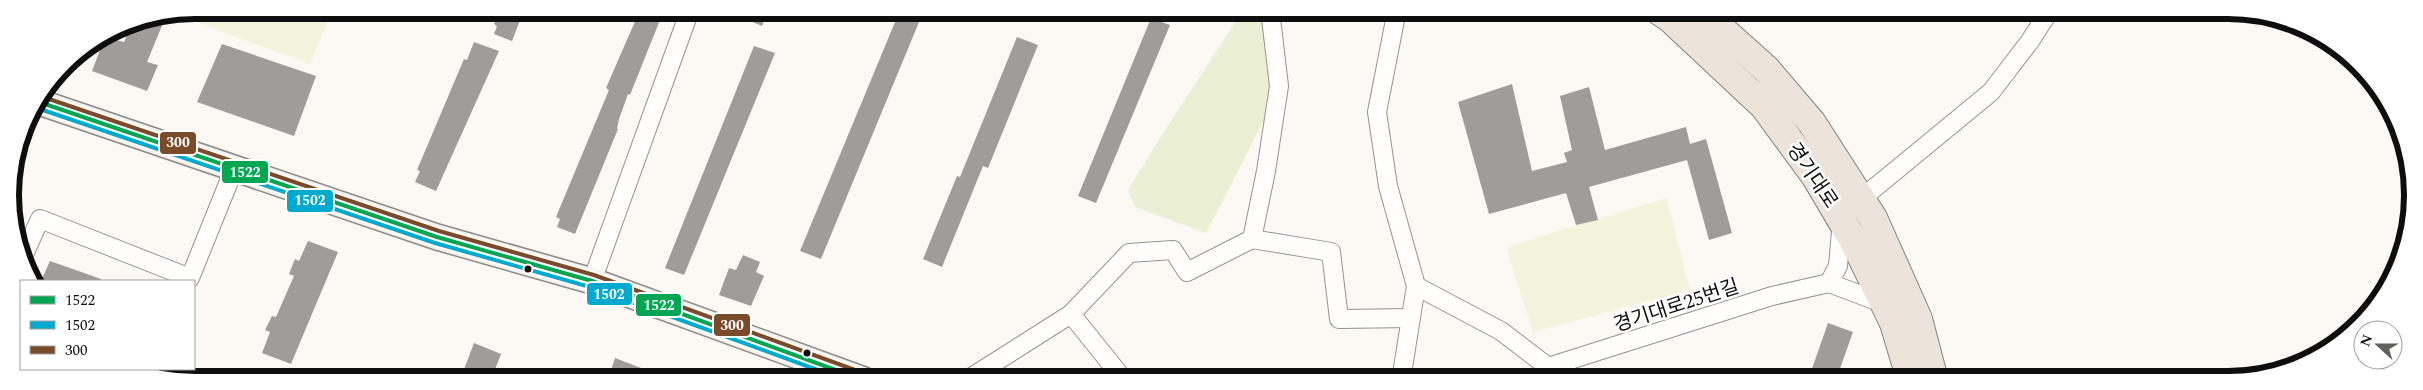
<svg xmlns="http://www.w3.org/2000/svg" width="2423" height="390" viewBox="0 0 2423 390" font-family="Spectral,'Noto Sans KR',serif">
<rect width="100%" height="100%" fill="#fcf8f4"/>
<path fill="#ebf0d4" d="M1243 10H1264L1274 79 1266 116 1206 233 1135 207 1128 190 1160 138Z"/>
<g fill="#f3f4dd">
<path d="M203 10H332L310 64 198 23Z"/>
<path d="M1667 198 1690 290 1533 332 1506 247Z"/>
</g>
<g fill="#9f9c99">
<path d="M500 10H524L512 41 494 34 497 26 494 24Z"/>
<path d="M640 10H664L630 95 628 94 619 119 617 129H618L575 234 557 227 560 219 556 217 609 90 606 88Z"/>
<path d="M724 10H768L762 26Z"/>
<path d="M900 10H924L821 259 800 251Z"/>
<path d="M166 16 147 62 158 65 147 91 92 71 105 37 124 42 132 22Z"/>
<path d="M1151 18 1170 25 1096 203 1078 196Z"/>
<path d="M1017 37 1038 45 988 168 983 166 942 267 923 259 957 176 960 177Z"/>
<path d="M474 42 499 51 436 191 415 182 420 171 417 170 464 59 467 60Z"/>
<path d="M222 44 316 76 294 136 197 102Z"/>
<path d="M754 46 775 53 684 275 665 268Z"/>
<path d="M1512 84 1532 171 1567 162 1564 153 1572 150 1560 96 1589 87 1605 150 1686 127 1690 144 1706 139 1732 233 1709 240 1687 160 1589 187 1598 220 1576 225 1566 193 1489 214 1458 102Z"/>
<path d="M308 241 338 252 291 364 262 353 270 332 265 330 272 316 276 317 294 276 289 274 295 259 299 261Z"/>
<path d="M743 255 760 262 756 272 764 276 751 306 719 295 729 268 736 270Z"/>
<path d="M50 261 101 279V281H41Z"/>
<path d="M1828 323 1853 332 1836 380H1808Z"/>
<path d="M474 343 501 354 491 380H460Z"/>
<path d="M615 358 641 368 637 380H608Z"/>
</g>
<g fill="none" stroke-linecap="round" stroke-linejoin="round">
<g stroke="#959392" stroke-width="20">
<g id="street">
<path d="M1397 10 1377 112 1388 186 1416 286 1401 380"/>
<path d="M1252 239 1331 252 1339 319 1411 318"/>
<path d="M22 259 40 219 190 278 234 169"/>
<path d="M592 281 690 10"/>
<path d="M1829 283 1838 266 1842 220 1861 199 1991 92 2030 41 2050 10"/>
<path d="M1829 283 1885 304"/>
<path d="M1416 286 1501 331 1548 367"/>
<path d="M1071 314 1129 253 1173 250 1187 272 1252 239 1266 171 1279 86 1270 10"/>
<path d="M967 380 1071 314 1124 380"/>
<path d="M1547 380 1548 367 1772 296 1829 283"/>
</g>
</g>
<g stroke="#8c8a88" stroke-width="28">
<path id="secondary" d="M39 102 437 237 592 281 864 380"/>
</g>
<g stroke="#82817f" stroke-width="30">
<g id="primary">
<path d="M1658 10 1670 18 1764 106 1816 177 1855 243 1894 323 1911 380"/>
<path d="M1700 10 1766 69 1812 123 1873 218 1918 319 1934 380"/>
</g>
</g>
<use href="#street" stroke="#fffefd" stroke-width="18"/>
<use href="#secondary" stroke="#f5f1eb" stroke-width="25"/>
<use href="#primary" stroke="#ece4da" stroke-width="28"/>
<g stroke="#fff" stroke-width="8">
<path id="bus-1" d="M39 102 437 237 592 281 863 380"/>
</g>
<g stroke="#fff" stroke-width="8">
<path id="bus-2" d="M37 108 435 243 590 287 845 380"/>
</g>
<g stroke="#fff" stroke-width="8">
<path id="bus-3" d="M43 97 439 231 594 275 866 374"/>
</g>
<use href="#bus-1" stroke="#00a651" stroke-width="4"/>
<use href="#bus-2" stroke="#00a9ce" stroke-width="4"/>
<use href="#bus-3" stroke="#7a4b2a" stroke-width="4"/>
</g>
<g fill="#0e0e0e" stroke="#fff" stroke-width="2">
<circle cx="528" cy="269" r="4.5"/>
<circle cx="807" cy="353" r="4.5"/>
</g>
<g text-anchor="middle" stroke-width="5" stroke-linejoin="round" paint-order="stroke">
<g font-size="20" fill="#0e0e0e" stroke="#fff">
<text transform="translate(1813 175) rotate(56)" y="7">경기대로</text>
<text transform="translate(1676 305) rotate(-18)" y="7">경기대로25번길</text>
</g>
</g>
<path d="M0 0H2423V390H0ZM195 19H2228A176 176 0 0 1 2404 195V195A176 176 0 0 1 2228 371H195A176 176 0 0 1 19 195V195A176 176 0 0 1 195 19Z" fill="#fff" fill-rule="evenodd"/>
<path fill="none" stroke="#0e0e0e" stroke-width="6" d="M195 19H2228A176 176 0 0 1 2404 195V195A176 176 0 0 1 2228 371H195A176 176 0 0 1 19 195V195A176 176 0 0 1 195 19Z"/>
<g stroke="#fff" stroke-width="2">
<rect x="159" y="131" width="38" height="24" rx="5" fill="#7a4b2a"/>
<rect x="221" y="160" width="48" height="24" rx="5" fill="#00a651"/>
<rect x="286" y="189" width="48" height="24" rx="5" fill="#00a9ce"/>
<rect x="586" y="282" width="47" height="24" rx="5" fill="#00a9ce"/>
<rect x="635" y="293" width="47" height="24" rx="5" fill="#00a651"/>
<rect x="713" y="313" width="38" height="24" rx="5" fill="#7a4b2a"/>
</g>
<g font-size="14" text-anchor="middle" font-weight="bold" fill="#fff">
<text x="178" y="147">300</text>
<text x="245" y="177">1522</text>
<text x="310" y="205">1502</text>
<text x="609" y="299">1502</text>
<text x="659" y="310">1522</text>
<text x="732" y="330">300</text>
</g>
<rect x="20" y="280" width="175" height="90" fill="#ffffff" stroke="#9f9f9f"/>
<rect x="30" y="296" width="25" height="8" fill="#00a651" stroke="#9f9f9f"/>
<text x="65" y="305" font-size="15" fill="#0e0e0e">1522</text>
<rect x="30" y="321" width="25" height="8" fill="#00a9ce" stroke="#9f9f9f"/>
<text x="65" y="330" font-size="15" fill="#0e0e0e">1502</text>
<rect x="30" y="346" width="25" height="8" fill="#7a4b2a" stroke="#9f9f9f"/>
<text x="65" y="355" font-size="15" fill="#0e0e0e">300</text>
<g transform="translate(2378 345) rotate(291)"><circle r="24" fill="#ffffff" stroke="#9f9f9f"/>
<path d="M0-4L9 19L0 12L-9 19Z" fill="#61605e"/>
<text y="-8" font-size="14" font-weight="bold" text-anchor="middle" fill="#0e0e0e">N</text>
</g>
</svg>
